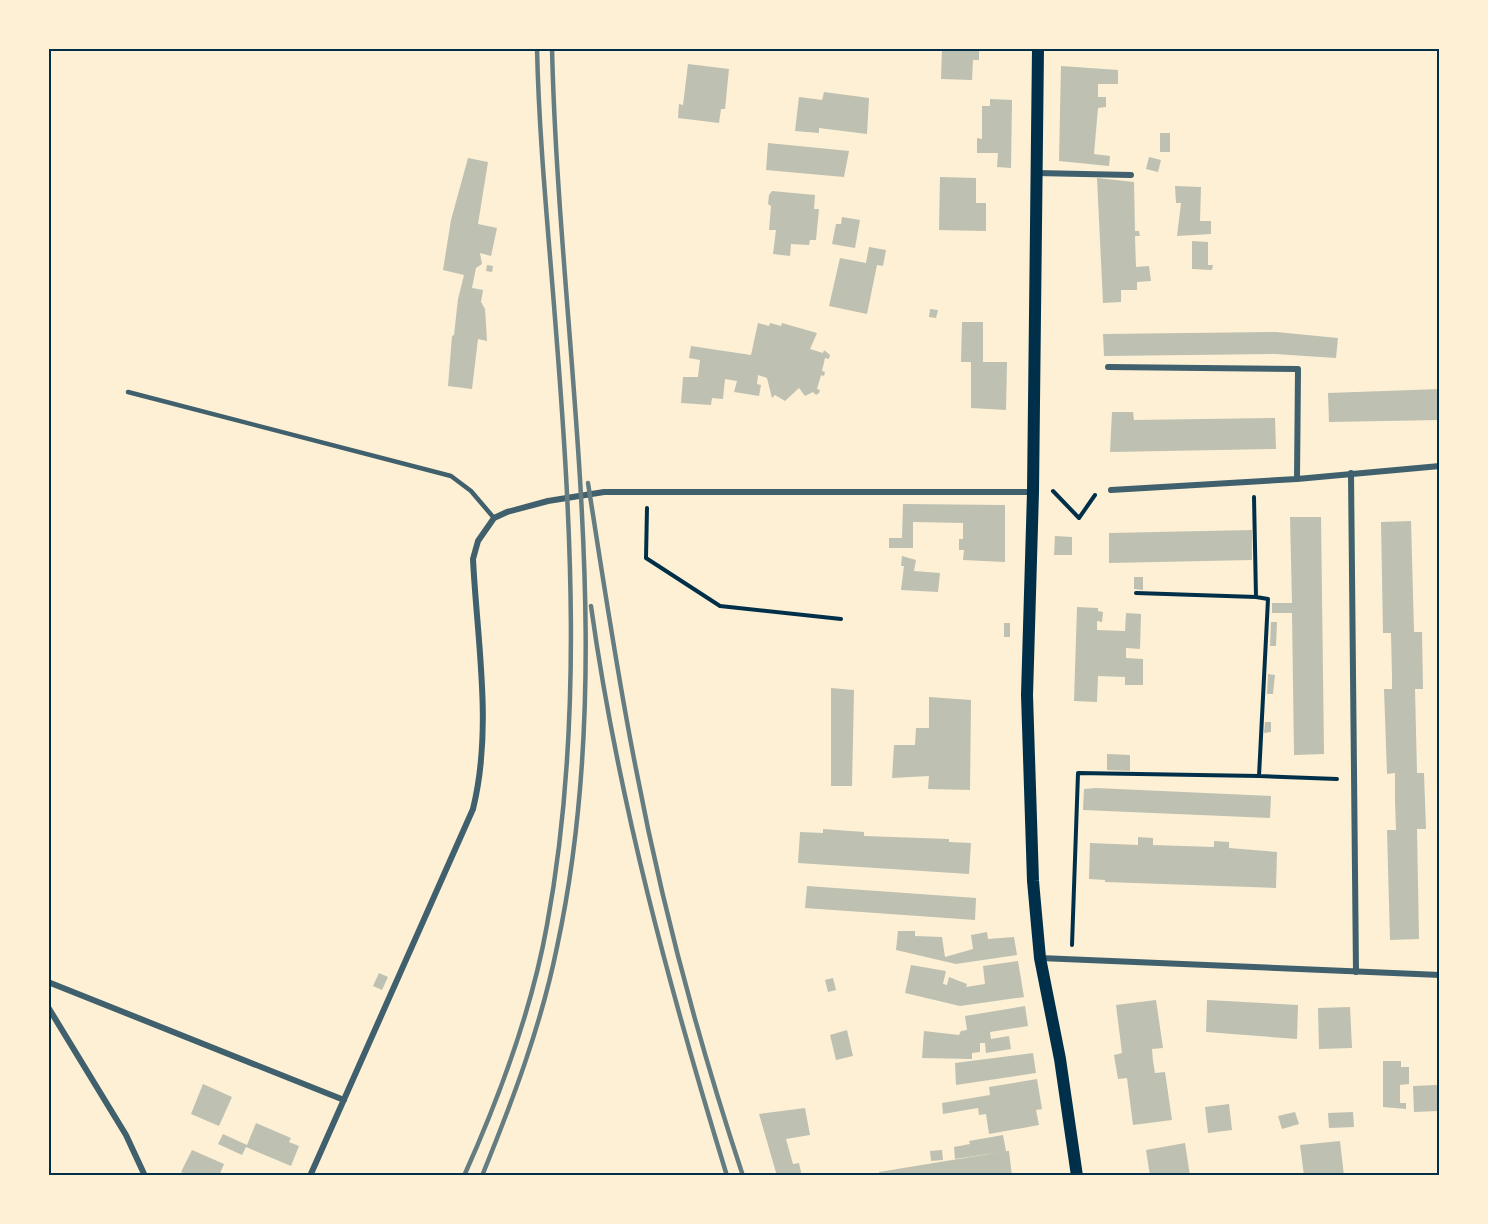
<svg xmlns="http://www.w3.org/2000/svg" width="1488" height="1224" viewBox="0 0 1488 1224" font-family="Raleway,sans-serif">
<rect width="100%" height="100%" fill="#fdf0d5"/>
<g fill="#bec0b2">
<path d="M942 48H979V60H973L972 80 941 79Z"/>
<path d="M688 64 729 69 725 109H721L719 123 678 118 679 104 683 105Z"/>
<path d="M1061 66 1118 70V84H1098V97H1106V107L1098 108 1094 154 1110 156 1109 166 1059 161Z"/>
<path d="M824 92 869 98 867 134 819 128V133L795 131 799 97 822 100Z"/>
<path d="M990 99 1012 100 1011 168 997 167 998 153H977V138L982 139V106H990Z"/>
<rect x="1160" y="133" width="10" height="19"/>
<path d="M768 143 849 151 844 177 766 170Z"/>
<path d="M1149 157 1161 160 1158 172 1146 169Z"/>
<path d="M468 158 488 162 478 224 497 228 491 256 480 253 482 264 476 268 472 288 483 290 481 302 485 309 487 341 478 339 472 389 448 386 452 336 454 335 458 299 464 275 443 270 451 220Z"/>
<path d="M940 177 976 178V203H986V231L939 230Z"/>
<path d="M1097 178 1134 182 1135 231H1139L1140 236H1135L1136 267 1149 266 1151 281 1137 282V290H1121V302L1103 303Z"/>
<path d="M1175 186 1201 187 1200 221H1211V234L1177 236 1181 203H1176Z"/>
<path d="M772 191 815 195 814 209H819L816 240H810L809 245 791 244 790 256 773 254 776 230H769L771 206 768 204 769 195Z"/>
<path d="M842 217 860 220 855 248 832 244 836 224H841Z"/>
<path d="M1192 241 1208 242V265H1213L1212 270 1192 269Z"/>
<path d="M869 247 886 250 883 266 877 265 867 314 829 306 840 258 866 263Z"/>
<path d="M487 265 493 266 492 272 486 271Z"/>
<path d="M930 309 938 310 936 318 929 317Z"/>
<path d="M962 322H983V362H1007L1006 410 971 408V362H961Z"/>
<path d="M758 323 769 326 770 323 781 326 782 323 817 333 810 349 823 353 824 350 830 355 829 359 825 358 822 371 825 372 824 376 821 375 817 389 820 390 819 393 816 395 813 392 805 396 799 388 785 401 775 395 772 398 767 378 758 375 757 384 761 385 759 396 734 392 737 381 725 379 723 399 712 398 711 405 681 403 683 377H698L700 360 689 358 691 346 751 355Z"/>
<path d="M1276 332 1338 338 1336 358 1275 354 1104 356 1103 334Z"/>
<path d="M1440 389V420L1329 422 1328 393Z"/>
<path d="M1112 412H1133L1134 420 1275 418 1276 449 1110 452Z"/>
<path d="M903 504 1005 505V562L963 560 964 550H959V539H963V523L913 522V548H889V538H902Z"/>
<path d="M1290 517H1321L1324 754 1294 755 1292 613H1272V603H1292Z"/>
<path d="M1411 521 1414 632H1422L1423 689H1415L1417 773H1424L1426 829H1417L1419 939 1390 940 1387 830H1396L1395 801V773L1387 774 1384 689H1392V677L1391 633H1383L1381 522Z"/>
<path d="M1252 530V560L1109 563V533Z"/>
<path d="M1055 536 1072 537V555H1054Z"/>
<path d="M902 556 916 560 914 571 940 573 938 592 901 590 904 566H901Z"/>
<path d="M1134 577H1143V590L1134 589Z"/>
<path d="M1077 607 1098 608V611L1103 612 1102 622 1097 621V630L1125 631 1126 613 1141 614 1140 649 1126 648V658L1143 659V685H1125V677L1098 676 1097 702 1074 701Z"/>
<path d="M1271 622H1277L1276 646H1270Z"/>
<rect x="1004" y="623" width="6" height="14"/>
<path d="M1268 674 1275 675 1273 694H1267Z"/>
<path d="M831 688 854 690 852 786H831Z"/>
<path d="M929 697 971 700 970 790 928 789 929 776 892 778 894 745H915L916 728H929Z"/>
<path d="M1265 722H1271V732L1264 733Z"/>
<path d="M1107 754 1130 755V771L1107 770Z"/>
<path d="M1096 788 1271 796 1270 818 1083 810 1084 789Z"/>
<path d="M823 829 864 832V836L949 839V842L971 843 969 874 798 863 800 832 823 833Z"/>
<path d="M1138 837 1153 838V845L1214 847V841L1229 842V848L1277 852 1276 888 1105 882V880L1089 879 1090 843 1138 845Z"/>
<path d="M807 886 976 898 975 920 805 908Z"/>
<path d="M898 931H915V936L942 937 945 957 973 949 971 935 987 932 988 939 1014 937 1017 955 956 964 896 950Z"/>
<path d="M1018 961 1024 997 960 1006 905 993 911 965 946 971 943 984 947 985 949 977 967 984 966 987 985 984 983 966Z"/>
<path d="M379 973 388 977 382 990 373 986Z"/>
<path d="M833 978 836 990 828 992 825 980Z"/>
<path d="M1156 1000 1163 1048 1152 1049 1153 1061 1155 1073 1165 1072 1172 1120 1133 1125 1127 1078 1118 1079 1114 1055 1122 1053 1116 1005Z"/>
<path d="M1207 1000 1298 1005 1297 1039 1206 1032Z"/>
<path d="M1025 1006 1028 1026 990 1032 991 1039 1009 1036 1011 1049 986 1053 985 1043H980V1052L972 1053V1059L922 1058 924 1031 959 1035 961 1031 967 1030 965 1016Z"/>
<path d="M1350 1007 1352 1048 1319 1049 1318 1008Z"/>
<path d="M847 1030 853 1056 836 1060 830 1035Z"/>
<path d="M1033 1053 1036 1073 956 1085 955 1063Z"/>
<path d="M1383 1061H1401V1067H1409V1084L1400 1085V1103H1406V1109L1383 1107Z"/>
<path d="M1037 1079 1042 1109 1036 1110 1039 1125 989 1134 986 1114 979 1115 978 1108 943 1114 942 1103 990 1095 989 1087Z"/>
<path d="M203 1084 232 1097 219 1126 191 1114Z"/>
<path d="M1437 1085 1438 1111 1414 1112 1413 1086Z"/>
<path d="M1229 1104 1232 1130 1208 1133 1205 1107Z"/>
<path d="M805 1108 810 1135 786 1139 793 1164 799 1163 802 1176H777L759 1114Z"/>
<path d="M1295 1112 1299 1124 1282 1129 1278 1116Z"/>
<path d="M1353 1112 1354 1127 1329 1128 1328 1113Z"/>
<path d="M256 1123 291 1138 289 1142 299 1146 291 1166 246 1147 242 1155 218 1144 223 1134 247 1145Z"/>
<path d="M1003 1135 1006 1151H1009L1012 1176H880L879 1172 1001 1152 955 1159 954 1147 970 1144 969 1141Z"/>
<path d="M1340 1141 1344 1176H1304L1300 1145Z"/>
<path d="M1185 1143 1190 1176H1150L1146 1150Z"/>
<path d="M192 1150 224 1164 219 1176H190L181 1172Z"/>
<path d="M942 1150 943 1160 931 1161 930 1151Z"/>
</g>
<g fill="none" stroke-linecap="round" stroke-linejoin="round">
<g stroke="#003049" stroke-width="4">
<path d="M1053 491 1079 518 1095 495"/>
<path d="M1254 497 1256 597 1268 599 1259 776 1337 779"/>
<path d="M647 508 646 558 720 606 841 619"/>
<path d="M1136 593 1256 597"/>
<path d="M1072 945 1078 773 1259 776"/>
</g>
<path stroke="#3f606c" stroke-width="4.5" d="M128 392 451 476 471 491 494 518"/>
<g stroke="#3f606c" stroke-width="6">
<path d="M1036 173 1131 175"/>
<path d="M1108 367 1298 369 1297 479"/>
<path d="M1351 473 1356 972"/>
<path d="M1111 490 1297 479 1440 466"/>
<path d="M1040 958 1440 975"/>
<path d="M48 982 344 1100"/>
<path d="M48 1007 126 1135 145 1176"/>
<path d="M310 1176 473 809C493 728 477 641 473 559L478 541 494 518 507 512 548 501 604 492H1033"/>
</g>
<path stroke="#003049" stroke-width="12" d="M1038 48 1033 492 1027 695 1033 881 1040 958 1060 1059 1077 1176"/>
<g stroke="#657d81" stroke-width="4.5">
<path d="M588 483C603 578 617 674 636 769 662 906 699 1043 743 1176"/>
<path d="M591 606C618 800 670 990 727 1176"/>
<path d="M464 1176C499 1098 532 1009 547 925 584 725 571 519 555 318 548 228 539 138 537 48"/>
<path d="M482 1176C512 1102 541 1026 557 947 621 650 559 347 552 48"/>
</g>
</g>
<rect width="1488" height="1224" fill="none" stroke="#fdf0d5" stroke-width="99"/>
<rect x="50" y="50" width="1388" height="1124" fill="none" stroke="#003049" stroke-width="2"/>
</svg>
